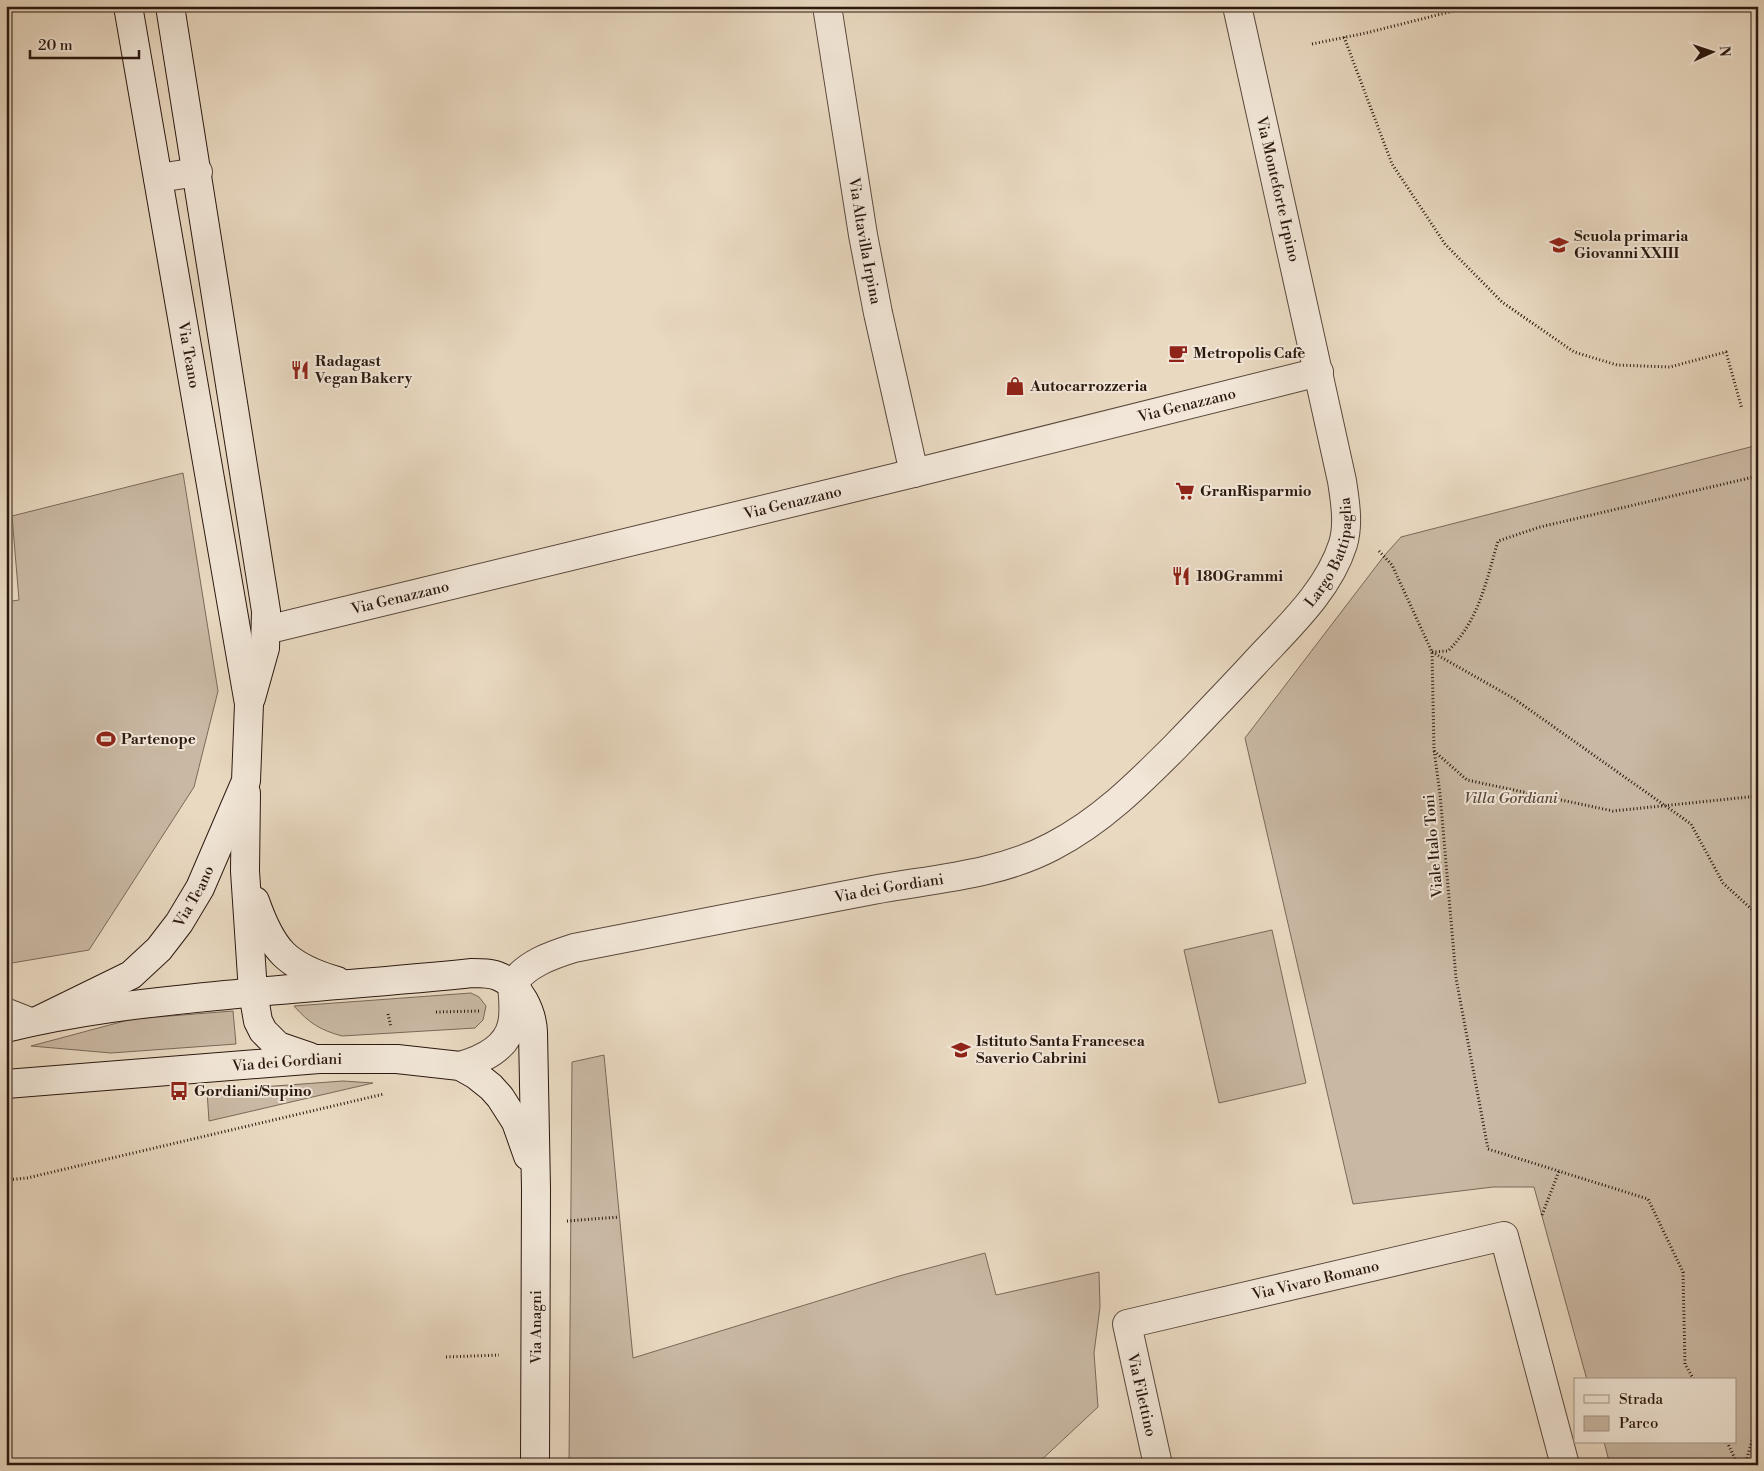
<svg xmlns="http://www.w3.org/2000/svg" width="1764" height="1471" viewBox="0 0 1764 1471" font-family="'Libre Bodoni',serif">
<rect width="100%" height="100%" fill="#e9d9c1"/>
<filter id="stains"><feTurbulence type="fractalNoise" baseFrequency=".004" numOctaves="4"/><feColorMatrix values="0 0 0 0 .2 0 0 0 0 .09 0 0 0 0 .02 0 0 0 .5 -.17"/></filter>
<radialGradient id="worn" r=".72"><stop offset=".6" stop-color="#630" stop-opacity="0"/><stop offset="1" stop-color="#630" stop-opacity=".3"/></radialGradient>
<g fill="#c9b8a3" stroke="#7a6859">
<path d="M1758 445V1465H1610L1604 1442H1735V1380H1587L1534 1187H1493L1353 1204 1245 738 1384 556 1401 537Z"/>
<path d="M183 473 218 691 194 787 89 950 6 964V602L19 600 12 516Z"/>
<path d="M1272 930 1306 1083 1219 1103 1184 950Z"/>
<path d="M471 993 479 997 486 1006 483 1020 475 1028 342 1036C320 1030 309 1023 294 1006Z"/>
<path d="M233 1011 236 1044 111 1053 31 1046 132 1019Z"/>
<path d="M604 1055 633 1358 899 1276 985 1253 996 1295 1099 1272 1100 1307 1094 1353 1098 1407 1036 1465H569L572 1062Z"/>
<path d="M343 1081 373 1083 209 1121 207 1091Z"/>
</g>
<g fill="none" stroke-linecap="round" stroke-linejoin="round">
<g stroke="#5a483c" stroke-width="20">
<path id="lane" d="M6 1007 39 1020"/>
</g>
<g stroke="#5a483c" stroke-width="30">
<g id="street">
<path id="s1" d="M827 6 863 235 878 313 914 473"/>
<path d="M158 178 198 172"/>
<path id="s2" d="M266 630 914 473 1319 372"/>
<path id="s3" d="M460 1066C481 1060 507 1049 512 1024 515 1011 513 997 512 985 525 964 552 955 574 948 673 929 773 909 873 890 933 879 999 875 1053 846 1101 821 1137 785 1175 747 1201 720 1227 693 1253 665 1285 630 1328 592 1343 544 1349 524 1345 501 1342 481L1237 6"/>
<path id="s4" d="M1158 1465 1127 1324 1504 1236 1565 1465"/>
</g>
</g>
<g stroke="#2b180f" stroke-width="30">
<g id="secondary">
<path d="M170 6 266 611 265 648 251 698"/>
<path d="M246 793 245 871 253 992 258 1021 263 1031 278 1046 310 1057"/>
<path d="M255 901C272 950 286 966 337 981"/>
<path id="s5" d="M39 1020 131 975 159 949 179 923 200 888 246 781 249 704 128 6"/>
<path d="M6 1028C75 1011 145 1003 216 996 301 987 387 982 472 973 481 973 492 973 500 977 520 986 532 1011 533 1032L536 1189 535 1465"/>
<path id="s6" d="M6 1084 319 1059H397L460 1066 476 1075 491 1087 500 1097 516 1122 528 1156"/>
</g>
</g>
<g stroke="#2b180f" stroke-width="3" stroke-dasharray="1 2.5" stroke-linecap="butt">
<path d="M1607 6 1608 7"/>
<path d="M1344 37 1392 164 1445 244 1502 302 1574 352 1617 365 1670 367 1726 352 1742 409"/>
<path d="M1312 44 1366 33 1473 6"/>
<path d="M1379 551 1392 565 1432 652 1434 750 1440 794 1456 978 1488 1149 1648 1199 1683 1272 1685 1364 1694 1380"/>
<path d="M1432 652 1513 698 1691 824 1723 883 1758 915"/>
<path d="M1432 652 1448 651C1479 620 1486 582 1498 541L1540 527 1758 476"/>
<path d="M1434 751 1467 780 1613 811 1758 796"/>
<path d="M436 1012 480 1011"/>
<path d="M388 1014 391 1027"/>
<path d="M6 1180 27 1178 384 1094"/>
<path d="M1542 1215 1559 1171"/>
<path d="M567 1221 619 1217"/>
<path d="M446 1357 499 1355"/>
<path d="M1727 1442 1738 1465"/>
<path d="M1745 1465 1758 1420"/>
</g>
<use href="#lane" stroke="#f1e6d7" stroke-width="18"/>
<use href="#street" stroke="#f1e6d7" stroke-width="28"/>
<use href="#secondary" stroke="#f1e6d7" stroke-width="28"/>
</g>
<defs>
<g id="school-bare" transform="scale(1.5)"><path d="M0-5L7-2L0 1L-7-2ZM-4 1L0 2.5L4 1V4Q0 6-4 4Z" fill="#8f2418" stroke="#f1e6d7" stroke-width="2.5" paint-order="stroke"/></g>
<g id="cafe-bare" transform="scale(1.5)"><path d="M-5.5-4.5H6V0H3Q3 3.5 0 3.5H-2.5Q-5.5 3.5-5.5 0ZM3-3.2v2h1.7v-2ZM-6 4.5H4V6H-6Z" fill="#8f2418" stroke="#f1e6d7" stroke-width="2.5" paint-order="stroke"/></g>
<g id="restaurant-bare" transform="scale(1.5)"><path d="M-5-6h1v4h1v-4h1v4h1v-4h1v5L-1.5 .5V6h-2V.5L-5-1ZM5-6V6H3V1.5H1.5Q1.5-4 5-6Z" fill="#8f2418" stroke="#f1e6d7" stroke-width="2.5" paint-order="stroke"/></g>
<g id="shop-bare" transform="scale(1.5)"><path d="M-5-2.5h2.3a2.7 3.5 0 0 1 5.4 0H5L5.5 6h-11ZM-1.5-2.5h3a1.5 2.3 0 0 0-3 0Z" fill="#8f2418" stroke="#f1e6d7" stroke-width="2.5" paint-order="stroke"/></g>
<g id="supermarket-bare" transform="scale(1.5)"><path d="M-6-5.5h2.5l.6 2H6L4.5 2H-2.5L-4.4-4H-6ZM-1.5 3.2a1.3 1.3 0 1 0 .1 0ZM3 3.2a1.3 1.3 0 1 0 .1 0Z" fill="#8f2418" stroke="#f1e6d7" stroke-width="2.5" paint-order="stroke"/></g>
<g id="stadium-bare" transform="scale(1.5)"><path d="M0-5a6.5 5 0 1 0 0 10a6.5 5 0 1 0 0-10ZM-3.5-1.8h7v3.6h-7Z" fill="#8f2418" stroke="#f1e6d7" stroke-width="2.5" paint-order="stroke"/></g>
<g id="bus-bare" transform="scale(1.5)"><path d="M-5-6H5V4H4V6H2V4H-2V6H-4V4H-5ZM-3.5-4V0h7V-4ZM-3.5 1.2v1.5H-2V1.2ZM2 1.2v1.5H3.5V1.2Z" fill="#8f2418" stroke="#f1e6d7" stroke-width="2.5" paint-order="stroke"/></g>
</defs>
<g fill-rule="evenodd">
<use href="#school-bare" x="1559" y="245"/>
<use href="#cafe-bare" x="1178" y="353"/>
<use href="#restaurant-bare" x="300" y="370"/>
<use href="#shop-bare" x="1015" y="386"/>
<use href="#supermarket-bare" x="1185" y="491"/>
<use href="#restaurant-bare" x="1181" y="576"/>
<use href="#stadium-bare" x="106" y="739"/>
<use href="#school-bare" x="961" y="1050"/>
<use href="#bus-bare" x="179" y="1091"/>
</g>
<g text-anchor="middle" stroke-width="4" stroke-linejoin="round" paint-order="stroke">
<g font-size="15" fill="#2b180f" stroke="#f1e6d7">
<text transform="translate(1278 189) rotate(77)" y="5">Via Monteforte Irpino</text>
<text dy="5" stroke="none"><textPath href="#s1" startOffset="238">Via Altavilla Irpina</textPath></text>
<text transform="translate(189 355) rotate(80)" y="5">Via Teano</text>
<text dy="5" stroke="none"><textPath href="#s2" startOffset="948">Via Genazzano</textPath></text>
<text dy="5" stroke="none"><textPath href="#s2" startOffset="542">Via Genazzano</textPath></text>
<text dy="5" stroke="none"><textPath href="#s3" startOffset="1085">Largo Battipaglia</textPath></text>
<text dy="5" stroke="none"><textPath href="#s2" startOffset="138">Via Genazzano</textPath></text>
<text transform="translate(1433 846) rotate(-95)" y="5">Viale Italo Toni</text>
<text dy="5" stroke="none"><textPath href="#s3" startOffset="504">Via dei Gordiani</textPath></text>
<text dy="5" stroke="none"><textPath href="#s5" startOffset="204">Via Teano</textPath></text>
<text dy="5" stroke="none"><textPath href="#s6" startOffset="282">Via dei Gordiani</textPath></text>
<text dy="5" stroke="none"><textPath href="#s4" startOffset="338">Via Vivaro Romano</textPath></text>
<text transform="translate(536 1327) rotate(-90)" y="5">Via Anagni</text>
<text transform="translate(1142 1395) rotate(77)" y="5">Via Filettino</text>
</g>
<g font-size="15" font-weight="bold" fill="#2b180f" stroke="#f1e6d7" text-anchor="start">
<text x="1574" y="241">Scuola primaria<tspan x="1574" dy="17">Giovanni XXIII</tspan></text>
<text x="1193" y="358">Metropolis Cafè</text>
<text x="315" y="366">Radagast<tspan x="315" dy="17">Vegan Bakery</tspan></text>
<text x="1030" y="391">Autocarrozzeria</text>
<text x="1200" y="496">GranRisparmio</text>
<text x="1196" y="581">180Grammi</text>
<text x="121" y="744">Partenope</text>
<text x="976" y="1046">Istituto Santa Francesca<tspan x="976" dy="17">Saverio Cabrini</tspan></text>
<text x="194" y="1096">Gordiani/Supino</text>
</g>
<g font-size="15" font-style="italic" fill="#5a483b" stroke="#f1e6d7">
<text x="1511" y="803">Villa Gordiani</text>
</g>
</g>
<rect width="1764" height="1471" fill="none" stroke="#e9d9c1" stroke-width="25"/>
<rect x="8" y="8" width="1749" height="1456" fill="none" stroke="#2b180f" stroke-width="2.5"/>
<rect x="12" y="12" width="1739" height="1446" fill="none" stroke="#2b180f"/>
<rect x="1574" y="1378" width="162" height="65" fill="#f1e6d7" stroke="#a29487"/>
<rect x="1584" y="1395" width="25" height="8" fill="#f1e6d7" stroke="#a29487"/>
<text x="1619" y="1404" font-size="15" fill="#2b180f">Strada</text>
<rect x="1584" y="1416" width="25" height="15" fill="#c9b8a3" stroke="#a29487"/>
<text x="1619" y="1428" font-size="15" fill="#2b180f">Parco</text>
<g transform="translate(1712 52) rotate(87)" stroke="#f1e6d7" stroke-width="4" paint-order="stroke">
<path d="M0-4L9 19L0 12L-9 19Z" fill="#2b180f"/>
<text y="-8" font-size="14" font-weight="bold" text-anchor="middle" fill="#2b180f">N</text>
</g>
<path d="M30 50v8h109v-8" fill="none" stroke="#2b180f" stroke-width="2.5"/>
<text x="38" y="50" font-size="15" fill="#2b180f" stroke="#f1e6d7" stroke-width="4" paint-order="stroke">20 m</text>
<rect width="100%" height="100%" filter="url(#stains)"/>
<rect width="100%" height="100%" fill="url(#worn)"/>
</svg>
